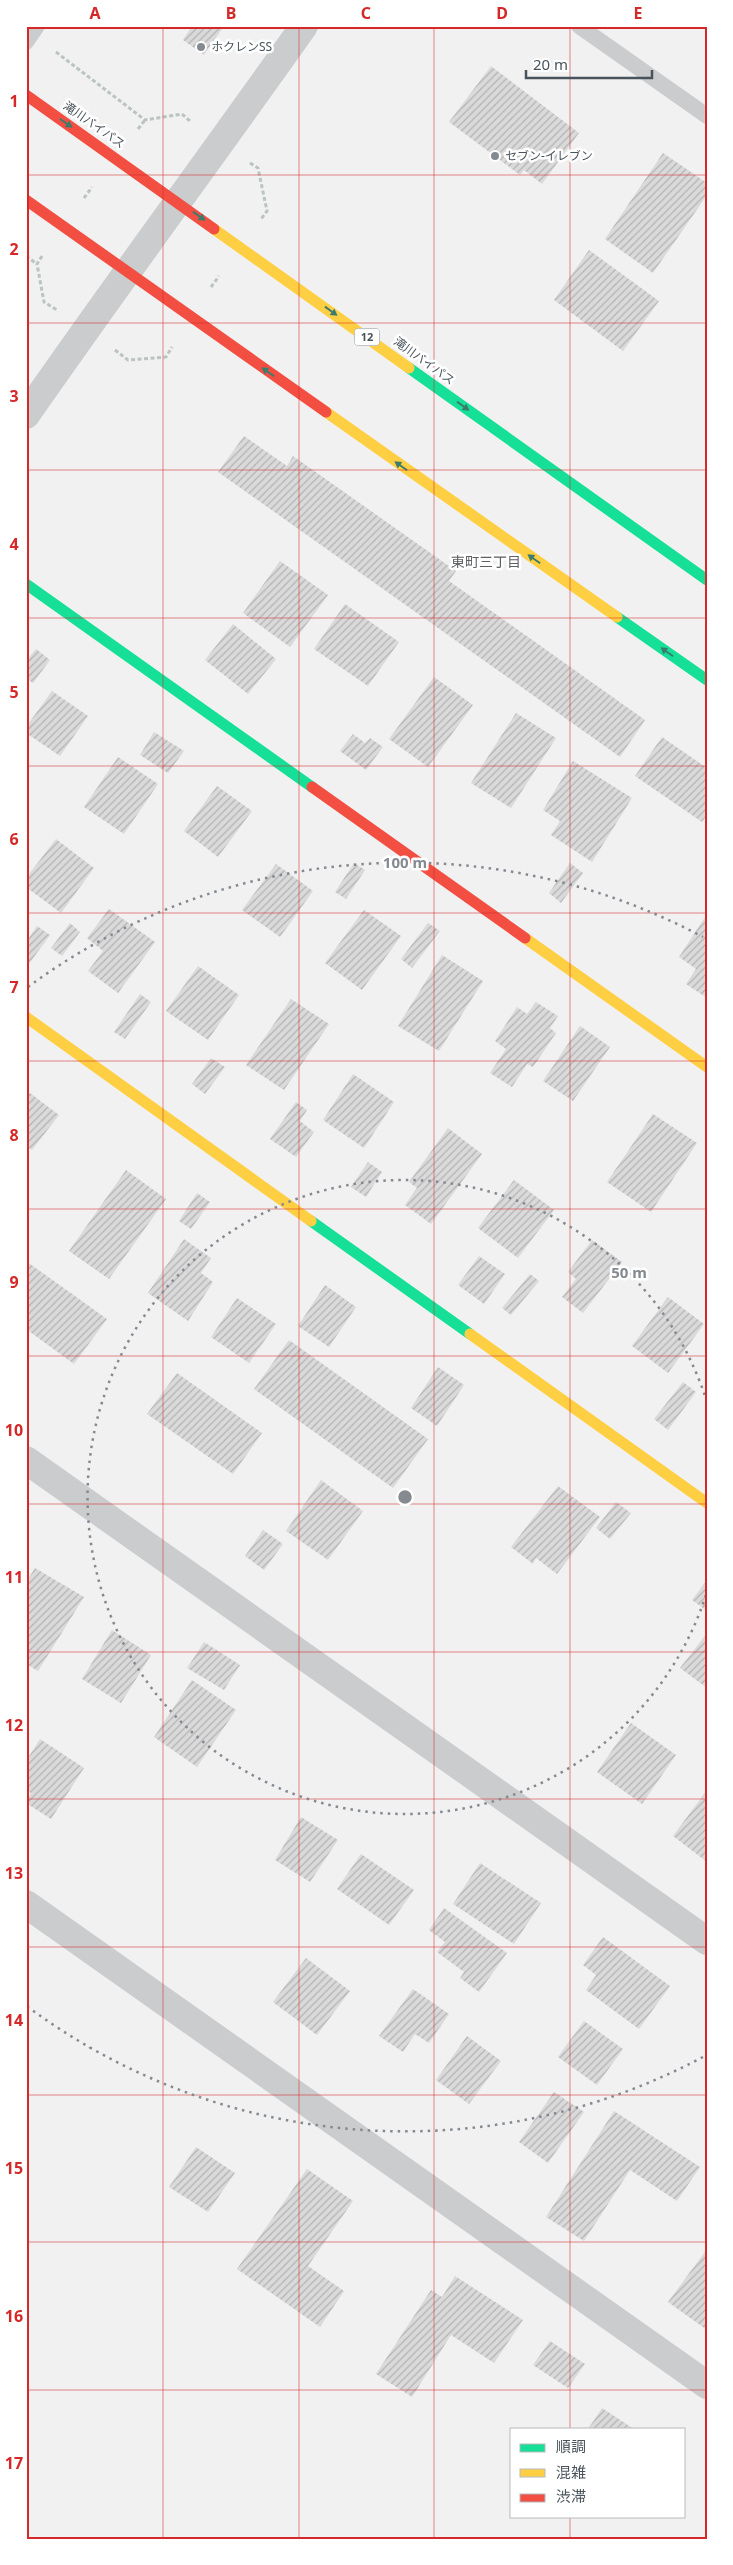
<svg xmlns="http://www.w3.org/2000/svg" width="733" height="2565" viewBox="0 0 733 2565" font-family="'Noto Sans','Noto Sans JP',sans-serif">
<defs>
<pattern id="building-hatch" width="6" height="6" patternUnits="userSpaceOnUse" patternTransform="scale(1.25)"><rect width="6" height="6" fill="#dadadb"/><path d="M-1 1l2-2M0 6l6-6M5 7l2-2" fill="none" stroke="#b3b3b5"/></pattern>
</defs>
<rect width="100%" height="100%" fill="#f1f1f1"/>
<g fill="url(#building-hatch)">
<path d="M192 26H224L204 55 183 40Z"/>
<path d="M491 66 579 133 542 184 524 170 520 175 449 122Z"/>
<path d="M663 153 707 183V195L653 273 605 239Z"/>
<path d="M589 250 659 301 623 351 554 300Z"/>
<path d="M244 436 287 466 293 456 456 571 449 581 645 720 620 757 218 472Z"/>
<path d="M280 561 328 595 290 647 243 613Z"/>
<path d="M345 604 399 642 368 686 314 649Z"/>
<path d="M233 624 276 659 248 694 205 660Z"/>
<path d="M36 649 50 660 33 683 26 678V661Z"/>
<path d="M434 677 473 705 428 767 389 739Z"/>
<path d="M52 691 88 716 60 756 26 733V727Z"/>
<path d="M516 713 556 738 511 808 471 783Z"/>
<path d="M154 732 184 751 168 773 140 755Z"/>
<path d="M353 734 365 743 370 738 383 747 366 770 340 751Z"/>
<path d="M662 737 707 768V815L702 822 635 776Z"/>
<path d="M118 757 158 784 124 834 84 807Z"/>
<path d="M573 761 632 798 592 862 551 835 560 821 543 810Z"/>
<path d="M217 786 252 811 218 857 184 831Z"/>
<path d="M56 839 94 868 61 913 26 887V878Z"/>
<path d="M354 863 365 870 346 899 335 892Z"/>
<path d="M570 863 583 873 561 903 549 893Z"/>
<path d="M276 864 313 891 280 937 242 910Z"/>
<path d="M109 909 155 942 118 993 88 971 103 951 87 938Z"/>
<path d="M364 910 401 936 362 990 325 963Z"/>
<path d="M707 914V998L686 984 696 969 679 957Z"/>
<path d="M70 923 80 932 62 956 51 948Z"/>
<path d="M428 923 440 931 412 968 401 959Z"/>
<path d="M37 926 50 935 26 968V942Z"/>
<path d="M442 955 483 981 439 1051 398 1026Z"/>
<path d="M198 966 239 995 208 1040 166 1011Z"/>
<path d="M140 994 151 1002 125 1039 114 1032Z"/>
<path d="M291 999 329 1024 284 1090 246 1065Z"/>
<path d="M536 1002 558 1016 550 1028 556 1033 533 1067 527 1064 512 1087 490 1073 506 1049 495 1041 517 1007 527 1014Z"/>
<path d="M580 1026 610 1047 573 1101 543 1081Z"/>
<path d="M211 1058 225 1067 205 1094 192 1084Z"/>
<path d="M353 1074 394 1102 364 1148 323 1120Z"/>
<path d="M26 1090 59 1115 32 1150 26 1146Z"/>
<path d="M296 1102 307 1110 300 1121 314 1132 296 1157 270 1139Z"/>
<path d="M653 1114 697 1143 651 1212 607 1182Z"/>
<path d="M448 1128 482 1154 431 1224 405 1205 417 1188 409 1182Z"/>
<path d="M368 1162 382 1172 366 1197 351 1187Z"/>
<path d="M126 1170 166 1199 109 1279 69 1251Z"/>
<path d="M514 1180 554 1210 518 1258 478 1228Z"/>
<path d="M197 1193 210 1202 191 1229 179 1221Z"/>
<path d="M184 1239 211 1258 201 1273 213 1282 188 1321 148 1293Z"/>
<path d="M592 1240 622 1262 583 1313 562 1297 576 1279 568 1272Z"/>
<path d="M479 1256 505 1274 484 1304 458 1285Z"/>
<path d="M26 1261 107 1319 74 1364 26 1329Z"/>
<path d="M530 1274 539 1281 511 1315 502 1308Z"/>
<path d="M325 1285 356 1307 329 1347 298 1326Z"/>
<path d="M668 1297 704 1324 668 1373 632 1346Z"/>
<path d="M237 1298 276 1324 249 1363 211 1337Z"/>
<path d="M289 1340 428 1439 393 1488 254 1389Z"/>
<path d="M438 1367 464 1385 437 1426 411 1408Z"/>
<path d="M177 1373 262 1433 233 1474 147 1414Z"/>
<path d="M683 1382 696 1392 668 1430 654 1419Z"/>
<path d="M321 1480 363 1511 328 1560 286 1531Z"/>
<path d="M558 1486 600 1517 557 1574 536 1558 533 1564 511 1547Z"/>
<path d="M616 1502 631 1513 610 1539 596 1528Z"/>
<path d="M263 1530 283 1544 264 1570 245 1556Z"/>
<path d="M35 1568 84 1597 38 1671 26 1664V1582Z"/>
<path d="M707 1580V1611L692 1600Z"/>
<path d="M112 1630 151 1655 121 1703 82 1679Z"/>
<path d="M707 1633V1688L680 1668Z"/>
<path d="M204 1642 240 1665 224 1690 187 1668Z"/>
<path d="M192 1680 236 1710 197 1767 154 1737Z"/>
<path d="M631 1723 676 1755 642 1804 597 1772Z"/>
<path d="M40 1739 84 1768 51 1819 26 1803 31 1793 26 1790V1761Z"/>
<path d="M707 1790V1862L673 1836Z"/>
<path d="M301 1817 338 1840 310 1882 275 1860Z"/>
<path d="M361 1854 414 1890 389 1925 337 1889Z"/>
<path d="M480 1863 541 1903 514 1944 453 1904Z"/>
<path d="M444 1908 507 1953 479 1992 460 1978 464 1972 437 1952 445 1942 429 1930Z"/>
<path d="M603 1937 670 1986 639 2029 586 1990 596 1975 583 1965Z"/>
<path d="M306 1958 350 1991 317 2035 273 2002Z"/>
<path d="M413 1989 449 2014 429 2043 415 2034 403 2052 379 2036Z"/>
<path d="M584 2021 623 2049 597 2085 558 2057Z"/>
<path d="M467 2036 501 2061 469 2104 436 2080Z"/>
<path d="M554 2092 584 2112 548 2163 519 2142Z"/>
<path d="M614 2111 700 2167 677 2201 630 2170 584 2241 546 2217Z"/>
<path d="M196 2147 235 2173 208 2212 169 2187Z"/>
<path d="M307 2169 353 2201 308 2266 344 2291 320 2327 237 2269Z"/>
<path d="M707 2249V2330L668 2302Z"/>
<path d="M455 2276 523 2320 494 2363 451 2335 412 2397 376 2374 431 2290 442 2297Z"/>
<path d="M550 2341 585 2364 568 2388 533 2365Z"/>
<path d="M602 2408 634 2429H588Z"/>
</g>
<g fill="none" stroke-linecap="round" stroke-linejoin="round">
<g stroke="#bac4c1" stroke-width="3" stroke-dasharray="4 2.5" stroke-linecap="butt">
<path d="M56 52 145 120 182 114 191 122"/>
<path d="M138 129 145 120"/>
<path d="M250 163 258 168 267 211 261 219"/>
<path d="M84 198 92 187"/>
<path d="M26 256 37 264"/>
<path d="M42 256 37 264 44 302 57 310"/>
<path d="M211 287 219 276"/>
<path d="M115 350 128 360 166 357 172 347"/>
</g>
<g stroke="#cbccce" stroke-width="16">
<path d="M579 26 707 116"/>
<path d="M26 42 37 26"/>
</g>
<g stroke="#cbccce" stroke-width="28">
<path d="M26 415C117 284 212 156 304 26"/>
<path d="M26 1460 707 1941"/>
<path d="M26 1904 707 2385"/>
</g>
<g stroke="#16e098" stroke-width="11">
<path d="M409 368 707 580"/>
<path d="M26 584 312 787"/>
<path d="M617 617 707 680"/>
<path d="M311 1221 470 1334"/>
</g>
<g stroke="#ffcf43" stroke-width="11">
<path d="M214 229 409 368"/>
<path d="M326 412 617 617"/>
<path d="M525 938 707 1067"/>
<path d="M26 1017 311 1221"/>
<path d="M470 1334 707 1503"/>
</g>
<g stroke="#f24e42" stroke-width="11">
<path d="M26 95 214 229"/>
<path d="M26 200 326 412"/>
<path d="M312 787 525 938"/>
</g>
</g>
<defs><path id="oneway-solid" d="M-6-.8H1V-3.2L6.5 0L1 3.2V.8H-6Z" transform="scale(1.25)"/></defs>
<g fill="#3a7d6d">
<use href="#oneway-solid" transform="translate(66 123) rotate(35)"/>
<use href="#oneway-solid" transform="translate(199 216) rotate(36)"/>
<use href="#oneway-solid" transform="translate(331 311) rotate(36)"/>
<use href="#oneway-solid" transform="translate(268 372) rotate(-145)"/>
<use href="#oneway-solid" transform="translate(463 406) rotate(36)"/>
<use href="#oneway-solid" transform="translate(401 466) rotate(-145)"/>
<use href="#oneway-solid" transform="translate(534 559) rotate(-145)"/>
<use href="#oneway-solid" transform="translate(667 652) rotate(-145)"/>
</g>
<path fill="none" stroke="#d62828" stroke-width="1" stroke-opacity="0.55" d="M163 26V2539M299 26V2539M434 26V2539M570 26V2429M26 175H707M26 323H707M26 470H707M26 618H707M26 766H707M26 913H707M26 1061H707M26 1209H707M26 1356H707M26 1504H707M26 1652H707M26 1799H707M26 1947H707M26 2095H707M26 2242H707M26 2390H707M570 2516V2539"/>
<g fill="none" stroke="#848a90" stroke-width="2.5" stroke-dasharray="2.5 5">
<path d="M706 1595A317 317 0 1 1 706 1399"/>
<path d="M703 2057A634 634 0 0 1 28 2007M28 987A634 634 0 0 1 703 937"/>
</g>
<g fill="#848a90" stroke="#fff" stroke-width="2">
<circle cx="201" cy="47" r="5"/>
<circle cx="495" cy="156" r="5"/>
</g>
<g text-anchor="middle" stroke-width="5" stroke-linejoin="round" paint-order="stroke">
<rect fill="#fff" stroke="#80878c" stroke-width="1" x="354.5" y="328.5" width="25" height="17" rx="4"/>
<g font-size="11" font-weight="bold" fill="#49535b">
<text x="367" y="341">12</text>
</g>
<g font-size="12" fill="#49535b" stroke="#fff" text-anchor="start">
<text x="211" y="51">ホクレンSS</text>
<text x="505" y="160">セブン-イレブン</text>
</g>
<g font-size="12" fill="#49535b" stroke="#fff">
<text transform="translate(94 125) rotate(35)" y="4">滝川バイパス</text>
<text transform="translate(424 361) rotate(36)" y="4">滝川バイパス</text>
</g>
<g font-size="14" fill="#5d6064" stroke="#fff">
<text x="486" y="567">東町三丁目</text>
</g>
</g>
<circle cx="405" cy="1497" r="8" fill="#848a90" stroke="#fff" stroke-width="2.5"/>
<g font-size="15" text-anchor="middle" font-weight="bold" fill="#848a90" stroke="#fff" stroke-width="5" stroke-linejoin="round" paint-order="stroke">
<text x="405" y="868">100 m</text>
<text x="629" y="1278">50 m</text>
</g>
<rect width="733" height="2565" fill="none" stroke="#ffffff" stroke-width="55"/>
<rect x="510" y="2428" width="175" height="90" fill="#ffffff" stroke="#b6babd"/>
<rect x="520" y="2444" width="25" height="8" fill="#16e098" stroke="#b6babd"/>
<text x="556" y="2452" font-size="15" fill="#49535b">順調</text>
<rect x="520" y="2469" width="25" height="8" fill="#ffcf43" stroke="#b6babd"/>
<text x="556" y="2478" font-size="15" fill="#49535b">混雑</text>
<rect x="520" y="2494" width="25" height="8" fill="#f24e42" stroke="#b6babd"/>
<text x="556" y="2502" font-size="15" fill="#49535b">渋滞</text>
<path d="M526 70v8h126v-8" fill="none" stroke="#49535b" stroke-width="2.5"/>
<text x="533" y="70" font-size="15" fill="#49535b" stroke="#ffffff" stroke-width="4" paint-order="stroke">20 m</text>
<rect x="28" y="28" width="678" height="2510" fill="none" stroke="#d62828" stroke-width="2"/>
<g font-size="16" text-anchor="middle" font-weight="bold" fill="#d62828">
<text x="95" y="19">A</text>
<text x="231" y="19">B</text>
<text x="366" y="19">C</text>
<text x="502" y="19">D</text>
<text x="638" y="19">E</text>
<text x="14" y="107">1</text>
<text x="14" y="255">2</text>
<text x="14" y="402">3</text>
<text x="14" y="550">4</text>
<text x="14" y="698">5</text>
<text x="14" y="845">6</text>
<text x="14" y="993">7</text>
<text x="14" y="1141">8</text>
<text x="14" y="1288">9</text>
<text x="14" y="1436">10</text>
<text x="14" y="1583">11</text>
<text x="14" y="1731">12</text>
<text x="14" y="1879">13</text>
<text x="14" y="2026">14</text>
<text x="14" y="2174">15</text>
<text x="14" y="2322">16</text>
<text x="14" y="2469">17</text>
</g>
</svg>
